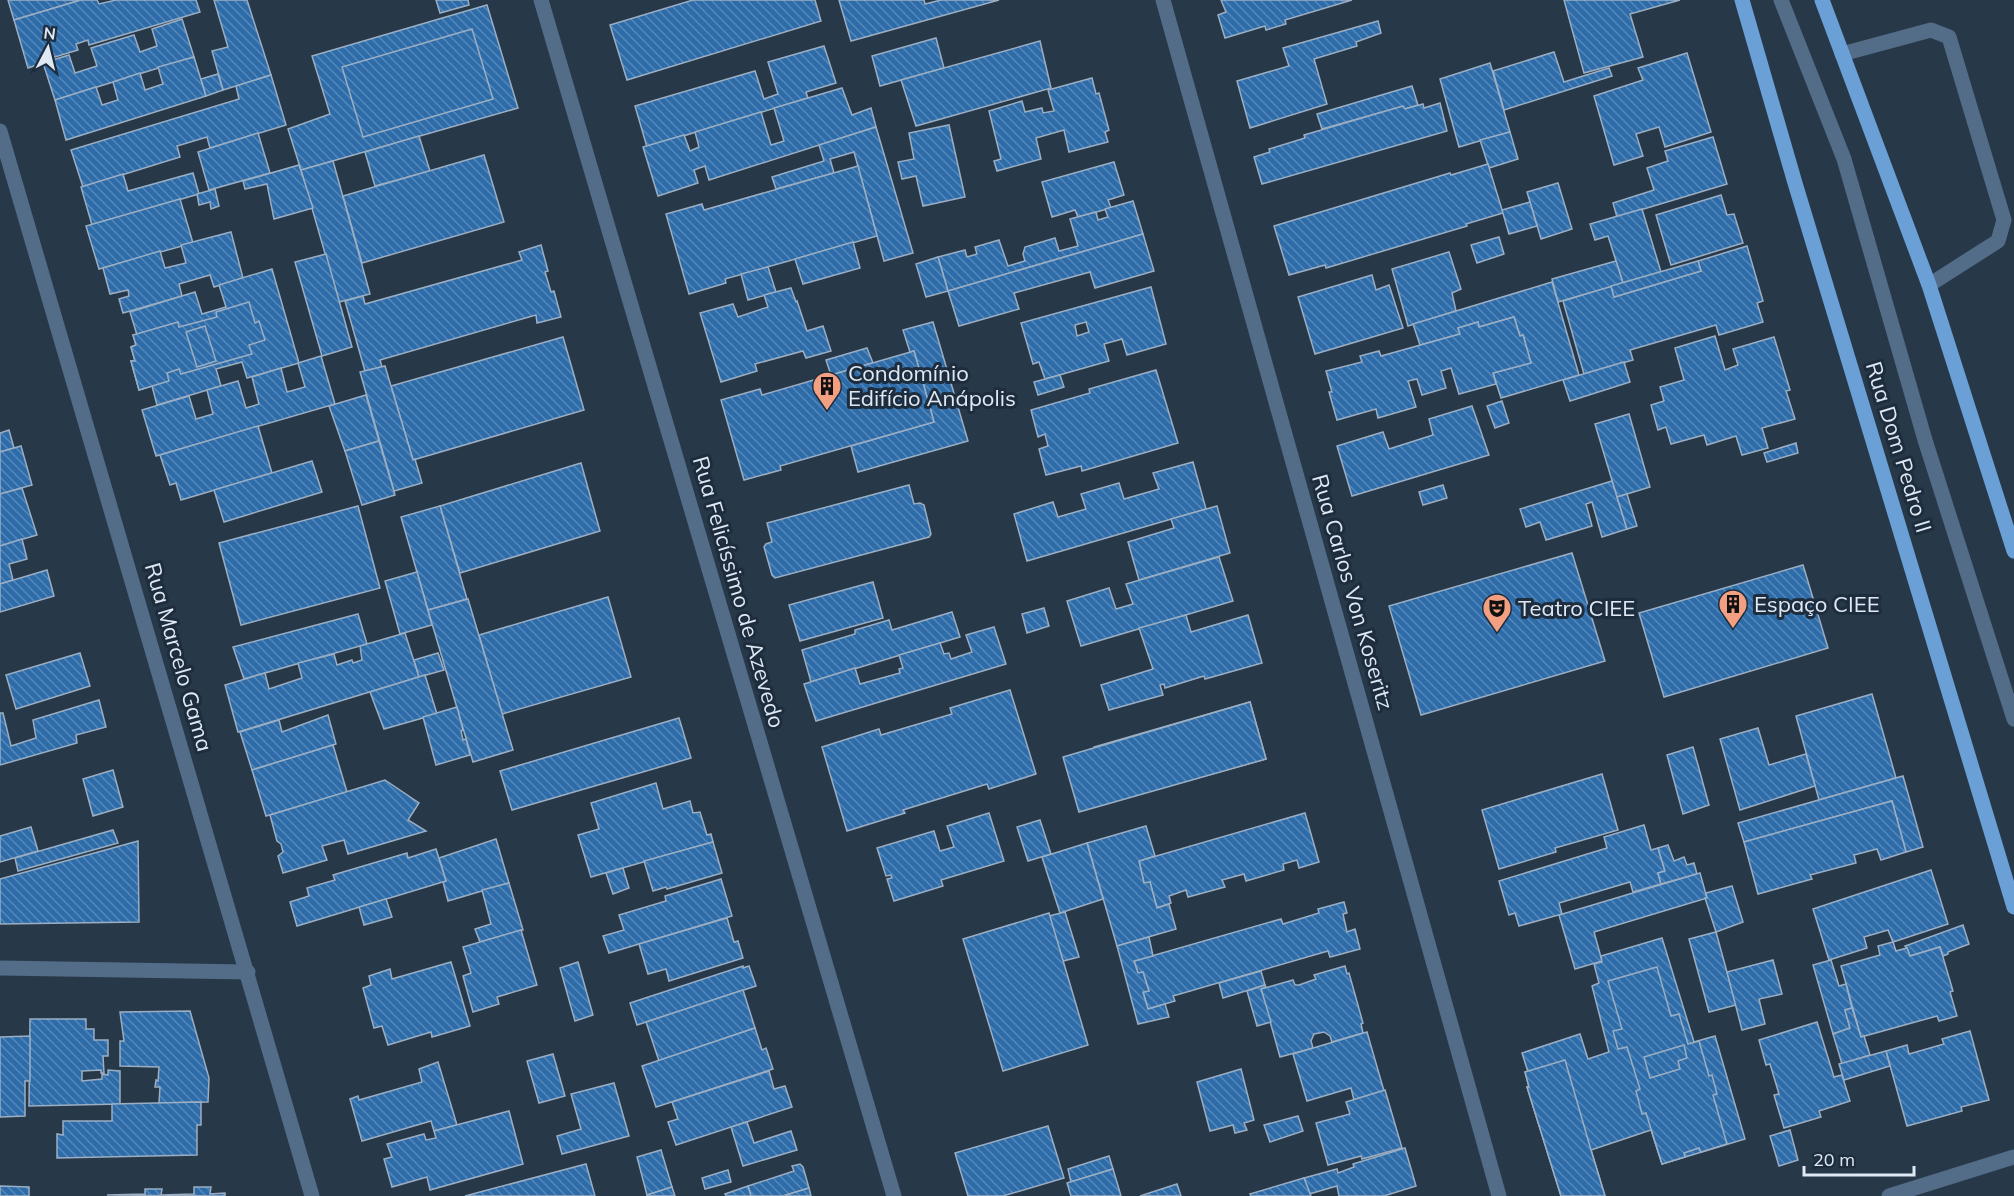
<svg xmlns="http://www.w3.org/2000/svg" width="2014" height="1196" viewBox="0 0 2014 1196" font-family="Mulish,sans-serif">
<defs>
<pattern id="building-back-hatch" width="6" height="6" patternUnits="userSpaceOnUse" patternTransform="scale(1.5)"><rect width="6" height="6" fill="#2d6ca8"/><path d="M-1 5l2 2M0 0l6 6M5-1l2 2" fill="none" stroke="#5588b9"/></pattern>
</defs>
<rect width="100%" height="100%" fill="#273849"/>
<g fill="url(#building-back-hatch)" stroke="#9baec3" stroke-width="1.5" fill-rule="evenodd">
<path d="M8 0H81L14 20Z"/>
<path d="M81 0H97L99 4 116 0H196L200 12 89 45 88 40 76 44 78 50 48 59 49 61 28 68 14 20Z"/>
<path d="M214 0H247L271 75 223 90 212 51 228 47Z"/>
<path d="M436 0H468L469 5 440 13Z"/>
<path d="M693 0H815L821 21 627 80 610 25Z"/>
<path d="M839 0H924L925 4 941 0H999L851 41Z"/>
<path d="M1221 0H1352L1285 20 1286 24 1266 30 1265 26 1225 38 1218 15 1226 12Z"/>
<path d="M1564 0H1680L1630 14 1643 57 1584 73Z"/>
<path d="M487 5 518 108 301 170 288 129 330 114 312 56Z"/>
<path d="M182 19 194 57 55 100 43 63 69 55 75 73 97 66 91 48 134 35 140 52 157 46 152 29Z"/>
<path d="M1378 21 1381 33 1356 42 1357 46 1314 59 1327 104 1250 128 1237 81 1289 66 1283 48Z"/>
<path d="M472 29 493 99 363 137 342 67Z"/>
<path d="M936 38 944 68 880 86 872 56Z"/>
<path d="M1040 41 1051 88 916 126 901 80Z"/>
<path d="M824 46 836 83 806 92 808 98 647 147 635 106 755 71 764 99 778 94 768 62Z"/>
<path d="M1554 52 1564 82 1609 68 1612 76 1504 110 1493 71Z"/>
<path d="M1687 53 1711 132 1665 147 1659 127 1636 134 1643 156 1614 165 1594 96 1643 80 1638 68Z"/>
<path d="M194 57 206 96 66 140 55 100 96 87 102 105 118 100 113 82 140 73 145 90 163 84 158 67Z"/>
<path d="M1490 63 1510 132 1459 147 1440 79Z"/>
<path d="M218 74 223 90 206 96 201 79Z"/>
<path d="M271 75 286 125 210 148 207 137 177 146 180 157 83 187 71 150 239 99 236 86Z"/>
<path d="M1092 78 1096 94 1099 93 1109 130 1105 132 1108 142 1069 152 1064 130 1036 138 1041 159 997 171 994 161 1001 159 989 111 1022 101 1025 112 1042 108 1043 113 1054 111 1048 90Z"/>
<path d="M1412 86 1418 105 1405 109 1403 106 1322 129 1317 114Z"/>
<path d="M842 88 852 115 871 108 876 127 709 180 705 166 694 170 698 183 658 196 643 147 684 135 690 151 699 147 695 132 761 112 771 145 784 141 774 108Z"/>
<path d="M1440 103 1447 131 1262 184 1254 157 1270 152 1269 149 1305 138 1304 135 1403 106 1405 109 1423 104 1424 108Z"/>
<path d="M949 125 965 197 923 206 916 176 902 179 898 162 914 159 909 133Z"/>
<path d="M876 127 913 253 884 261 854 152 830 159 834 173 776 189 772 177 824 161 819 145Z"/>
<path d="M1510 132 1518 159 1489 168 1480 140Z"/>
<path d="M258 133 270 173 209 190 198 152Z"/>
<path d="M419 136 430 171 375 186 365 152Z"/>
<path d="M1713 137 1727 184 1617 217 1613 203 1654 190 1647 168 1668 161 1665 151Z"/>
<path d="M484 155 504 222 362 263 343 196Z"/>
<path d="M333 161 370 294 339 302 301 170Z"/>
<path d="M1114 162 1124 195 1108 200 1111 208 1078 217 1075 210 1052 217 1042 182Z"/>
<path d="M1488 164 1503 213 1466 224 1467 226 1326 268 1325 265 1289 275 1274 226 1450 173 1451 175Z"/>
<path d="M299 165 313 208 274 219 267 184 245 189 243 181Z"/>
<path d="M858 166 877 236 725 279 726 283 689 294 666 214 702 204 704 210Z"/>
<path d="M193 173 199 194 92 225 81 187 123 174 128 191Z"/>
<path d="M1558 183 1572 229 1541 239 1527 192Z"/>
<path d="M215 189 219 206 211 209 210 202 199 205 197 194Z"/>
<path d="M1721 195 1727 215 1734 214 1743 243 1671 265 1656 215Z"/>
<path d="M180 199 193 243 99 269 86 226Z"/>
<path d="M1133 201 1143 234 948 291 938 257 965 250 967 257 977 254 975 247 999 240 1008 266 1025 261 1023 254 1025 247 1055 238 1059 251 1078 246 1070 219 1096 212 1098 220 1108 217 1105 209Z"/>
<path d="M1530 202 1537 226 1509 234 1502 210Z"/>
<path d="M1642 209 1661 272 1623 283 1608 236 1595 240 1590 224Z"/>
<path d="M231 232 243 278 214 287 210 275 179 284 182 296 123 313 119 299 129 296 128 290 110 294 103 268 160 251 165 268 186 263 181 245Z"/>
<path d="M1143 234 1154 271 1095 288 1090 272 1014 293 1019 309 959 326 948 291Z"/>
<path d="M1499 237 1504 254 1477 263 1471 245Z"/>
<path d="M853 242 860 268 803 284 795 259Z"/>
<path d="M541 245 548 271 545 272 551 292 554 291 561 317 537 323 536 315 380 360 382 367 365 371 345 301 363 296 365 304 522 260 519 252Z"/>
<path d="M1747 246 1763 301 1757 303 1763 322 1719 335 1716 325 1630 350 1633 360 1584 374 1563 301 1611 286 1614 297 1701 271 1698 261Z"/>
<path d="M1449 252 1461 289 1452 293 1456 311 1408 326 1392 269Z"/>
<path d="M326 254 352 347 322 356 295 262Z"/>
<path d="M938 257 948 291 926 297 916 264Z"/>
<path d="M1616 261 1623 283 1558 302 1552 279Z"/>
<path d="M1698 261 1701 271 1614 297 1611 286Z"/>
<path d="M768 267 776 292 748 300 741 274Z"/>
<path d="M272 269 299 363 247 378 242 362 216 369 221 386 157 405 152 386 139 390 131 361H135L131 347 136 345 133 335H137L130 312 195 292 202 314 226 307 219 285Z"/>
<path d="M1372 275 1376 290 1389 285 1403 328 1315 354 1298 297Z"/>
<path d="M1552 282 1579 375 1501 398 1493 373 1531 363 1523 335 1520 336 1514 317 1479 327 1478 322 1458 328 1460 334 1420 345 1413 324Z"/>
<path d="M1151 287 1166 344 1127 355 1122 339 1104 344 1109 361 1045 379 1039 362 1033 364 1021 323ZM1086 322 1089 332 1077 336 1075 325Z"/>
<path d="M791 288 796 302 797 301 807 331 823 326 831 351 806 358 803 351 755 364 757 371 721 382 700 313 733 304 738 317 768 307 764 295Z"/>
<path d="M249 302 255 323 259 321 265 340 249 345 252 354 181 374 179 369 167 373 169 381 139 390 131 361H135L131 347 136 345 133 335 178 322 179 327 217 317 216 312Z"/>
<path d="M1514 317 1520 336 1523 335 1531 363 1493 373 1496 384 1459 394 1451 368 1441 371 1446 388 1422 395 1417 379 1408 381 1416 407 1378 418 1376 409 1337 420 1329 392H1332L1326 371 1362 362 1360 356 1379 351 1381 356 1460 334 1458 328 1478 322 1479 327Z"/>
<path d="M933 322 968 441 858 472 851 446 934 422 914 351 910 352 903 330Z"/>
<path d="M205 326 216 361 197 367 186 332Z"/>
<path d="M1715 336 1725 370 1738 365 1733 349 1774 337 1790 390 1786 391 1795 419 1762 428 1768 448 1742 455 1736 436 1707 445 1704 435 1671 444 1666 427 1658 430 1651 405 1664 401 1660 387 1684 380 1675 348Z"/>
<path d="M563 337 584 410 413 460 391 386Z"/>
<path d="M867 348 873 363 831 375 826 360Z"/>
<path d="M914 351 934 422 780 466 781 470 744 480 721 400 760 389 762 395Z"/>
<path d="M321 356 335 404 156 456 142 410 189 396 196 419 213 414 207 390 238 381 246 408 259 404 252 377 281 368 287 392 305 387 298 363Z"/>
<path d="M1624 362 1630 382 1570 401 1563 380Z"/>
<path d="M385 366 413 460 415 459 422 483 394 491 360 372Z"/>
<path d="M1156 370 1178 443 1082 471 1081 466 1046 475 1039 449 1048 446 1045 434 1038 437 1031 410 1090 393 1089 389Z"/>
<path d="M1060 375 1064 387 1038 395 1034 382Z"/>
<path d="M366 395 379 441 345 451 329 406Z"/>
<path d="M1502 401 1509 423 1495 428 1487 406Z"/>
<path d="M1472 406 1489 455 1352 496 1337 446 1383 432 1389 449 1433 435 1429 419Z"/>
<path d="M1629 414 1650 487 1617 497 1595 424Z"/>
<path d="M258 426 272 473 181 500 176 483 170 485 160 455Z"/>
<path d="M9 430 14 448 0 452V433Z"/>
<path d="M379 441 395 495 362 505 345 451Z"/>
<path d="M1796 443 1798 453 1767 462 1764 453Z"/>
<path d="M21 446 32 485 0 494V452Z"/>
<path d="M312 461 322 492 224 522 214 490Z"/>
<path d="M1193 462 1206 509 1027 561 1014 514 1053 502 1058 517 1086 509 1081 494 1119 483 1124 499 1159 489 1153 473Z"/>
<path d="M581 463 600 531 460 573 440 506Z"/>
<path d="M1612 481 1627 529 1602 537 1592 502 1586 504 1592 526 1546 540 1540 522 1526 527 1520 509Z"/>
<path d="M909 485 914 504 920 503 924 505 931 534 929 537 775 578 772 575 764 547 766 544 772 542 767 523Z"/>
<path d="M1443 485 1447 498 1423 505 1419 492Z"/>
<path d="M22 488 37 535 0 546V494Z"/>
<path d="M1627 494 1637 526 1627 529 1617 497Z"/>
<path d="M358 506 380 588 241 625 219 543Z"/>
<path d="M440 506 467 599 428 610 401 517Z"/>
<path d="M1217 506 1230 553 1139 580 1128 542 1174 528 1171 519Z"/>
<path d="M22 539 27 559 9 564 13 580 0 584V546Z"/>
<path d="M1572 553 1605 661 1421 715 1389 606Z"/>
<path d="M1219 557 1233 601 1081 646 1067 601 1109 588 1116 609 1133 604 1126 584Z"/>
<path d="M1803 565 1828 648 1664 697 1639 613Z"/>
<path d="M47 570 54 596 0 612V584Z"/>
<path d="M417 572 432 625 400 634 385 581Z"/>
<path d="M873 582 883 618 800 641 789 605Z"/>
<path d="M608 597 631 677 502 714 479 635Z"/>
<path d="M468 599 513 750 473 762 428 610Z"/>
<path d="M1044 608 1049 626 1027 633 1022 614Z"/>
<path d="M952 612 960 637 811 682 802 650 855 634V630L889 620 892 630Z"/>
<path d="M358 614 367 644 244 679 233 647Z"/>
<path d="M1186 615 1191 632 1248 615 1262 663 1205 679 1204 676 1165 688 1164 684 1160 685 1163 695 1109 710 1101 685 1153 669 1139 628Z"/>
<path d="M994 627 1006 664 816 721 804 684 855 668 860 684 900 673 899 669 903 668 899 655 940 643 944 654 949 653 951 659 972 652 966 635Z"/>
<path d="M405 633 419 677 238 732 225 685 265 673 269 689 302 678 298 663 334 654 337 665 352 660 353 663 362 660 360 646Z"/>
<path d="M80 653 90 686 16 709 6 675Z"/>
<path d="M438 653 444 670 419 677 414 660Z"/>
<path d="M425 675 437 714 384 729 370 692Z"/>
<path d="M1010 690 1036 774 989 789 987 784 903 810 905 813 847 831 822 747 879 729 881 735 952 714 950 708Z"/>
<path d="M1872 694 1896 778 1819 800 1796 716Z"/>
<path d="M99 700 106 727 76 735 77 743 0 765V713H3L11 746 36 738 33 720Z"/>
<path d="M1250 702 1266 759 1110 802 1094 747Z"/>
<path d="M1250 702 1266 759 1079 812 1063 757Z"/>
<path d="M457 707 463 730 461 731 463 740 466 739 470 755 436 765 423 717Z"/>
<path d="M328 715 336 744 252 770 240 732 279 720 282 732Z"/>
<path d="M679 718 691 758 512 810 500 771Z"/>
<path d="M1758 728 1769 765 1806 754 1815 786 1740 810 1720 739Z"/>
<path d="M333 745 347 792 266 816 252 770Z"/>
<path d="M1693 747 1709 805 1683 814 1667 755Z"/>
<path d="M113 770 123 807 93 816 83 779Z"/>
<path d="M1602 774 1618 830 1555 848 1556 852 1499 869 1482 810Z"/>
<path d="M1903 776 1923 847 1906 852 1892 801 1744 842 1738 823Z"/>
<path d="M385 780 419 803 408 820 426 831 348 854 344 840 322 846 327 860 283 873 278 856 283 852 281 844 277 841 270 815Z"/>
<path d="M656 783 663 809 690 801 693 813 700 812 707 835 711 834 713 842 591 877 578 835 599 829 591 803Z"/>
<path d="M1892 801 1906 852 1881 860 1877 849 1854 855 1856 863 1810 875 1812 879 1758 894 1744 842Z"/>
<path d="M989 813 1004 861 941 880 943 886 894 901 887 879 892 878 891 875 886 876 877 848 934 831 940 851 954 847 947 826Z"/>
<path d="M1305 813 1319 862 1299 868 1297 860 1283 864 1284 870 1246 881 1244 874 1222 880 1225 887 1188 897 1186 890 1169 896 1171 903 1157 908 1150 882 1144 883 1139 861Z"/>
<path d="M1040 820 1051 854 1028 861 1017 827Z"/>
<path d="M1644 825 1651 850 1658 848 1665 871 1658 873 1661 884 1633 892 1630 882 1559 903 1562 914 1519 926 1515 913 1509 915 1499 881 1607 848 1604 837Z"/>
<path d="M1146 826 1155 856 1139 861 1144 883 1150 882 1157 908 1169 904 1176 929 1117 946 1087 843Z"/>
<path d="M31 827 38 851 0 862V836Z"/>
<path d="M113 830 118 843 18 871 15 858Z"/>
<path d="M496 839 509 883 448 901 443 882 446 881 439 858Z"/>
<path d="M138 841 139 922 0 924V879Z"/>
<path d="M713 842 722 873 667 889 666 887 653 891 644 861Z"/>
<path d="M1087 843 1103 899 1060 913 1042 857Z"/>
<path d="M1668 845 1674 861 1684 857 1687 865 1694 863 1697 874 1661 884 1658 873 1665 871 1658 848Z"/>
<path d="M436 849 446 881 297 926 290 902 309 896 307 888 335 880 333 875 407 853 408 858Z"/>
<path d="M623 868 629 888 613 894 606 873Z"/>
<path d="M1931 870 1948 924 1893 942 1888 930 1864 937 1867 948 1829 960 1813 909Z"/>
<path d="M1700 873 1707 898 1594 932 1602 961 1575 969 1559 915Z"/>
<path d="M721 879 732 916 609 953 603 936 624 930 619 915 666 901 665 896Z"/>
<path d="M509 883 523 930 480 942 475 929 491 924 482 890Z"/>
<path d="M1732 886 1743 922 1716 932 1705 898H1707L1706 893Z"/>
<path d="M386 899 392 917 364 925 359 907Z"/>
<path d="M1344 902 1347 913 1343 914 1347 932 1355 929 1360 949 1330 957 1328 951 1173 996 1175 1001 1148 1009 1143 992 1149 991 1143 972 1138 973 1134 961 1281 919 1283 924 1319 913 1318 909Z"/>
<path d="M1065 912 1079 957 1063 961 1049 916Z"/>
<path d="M1049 913 1088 1045 1003 1071 963 939Z"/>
<path d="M727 918 734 942 738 941 743 958 669 981 666 969 648 974 639 944Z"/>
<path d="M1963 925 1969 944 1948 952V954L1943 956 1940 947 1910 956 1907 948 1905 946Z"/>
<path d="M521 930 537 985 497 997 499 1004 473 1012 463 976 471 973 463 947Z"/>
<path d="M1716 932 1736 1005 1709 1012 1689 939Z"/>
<path d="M1149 937 1153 956 1134 961 1138 973 1143 972 1149 991 1143 992 1148 1009 1165 1004 1169 1017 1138 1024 1117 946Z"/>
<path d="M1662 938 1694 1042 1715 1036 1745 1139 1662 1164 1651 1130 1591 1150 1605 1196H1561L1527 1087H1529L1525 1072H1528L1522 1053 1580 1034 1588 1059 1609 1052 1592 986 1599 983 1594 964 1602 962 1601 956Z"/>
<path d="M1893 942 1896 951 1907 948 1910 956 1940 947 1953 991 1950 992 1957 1016 1939 1021 1937 1016 1861 1037 1841 966 1880 955 1878 946Z"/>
<path d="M1773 960 1782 994 1759 999 1765 1024 1742 1030 1727 972Z"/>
<path d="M1831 960 1839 986 1846 984 1852 1008 1845 1010 1850 1028 1833 1034 1813 965Z"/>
<path d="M451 962 470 1026 432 1037 431 1032 388 1045 382 1026 374 1028 363 988 371 985 369 976 390 969 392 979Z"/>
<path d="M578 962 593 1015 575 1021 560 968Z"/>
<path d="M743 966V968L749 966 756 986 637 1025 630 1003Z"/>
<path d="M1345 966 1347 974 1349 973 1363 1023 1361 1024 1363 1033 1332 1042 1330 1036 1324 1032 1314 1034 1311 1041 1313 1048 1280 1057 1261 989 1293 980 1295 985H1299L1316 979 1314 975Z"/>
<path d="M1657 967 1671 1016 1679 1014 1688 1044 1699 1041 1709 1076 1712 1075 1717 1094 1713 1095 1727 1144 1701 1152 1699 1148 1684 1153 1685 1157 1662 1164 1646 1113 1642 1114 1636 1091 1640 1089 1627 1047 1618 1049 1613 1031 1622 1029 1608 981Z"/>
<path d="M1261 971 1265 985 1223 998 1219 983Z"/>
<path d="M1265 985 1266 987 1261 989 1271 1022 1257 1026 1247 991Z"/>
<path d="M743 990 755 1028 659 1061 646 1022Z"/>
<path d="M1852 1008 1861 1037 1864 1036 1870 1055 1842 1064 1833 1034 1850 1028 1845 1010Z"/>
<path d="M190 1011 209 1078 208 1102 159 1103 160 1087H155L156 1080 158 1081 159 1067 120 1066V1041H124L120 1012Z"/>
<path d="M30 1019H86V1029H94V1040H108V1056H103L104 1073H101V1070L82 1071V1081L102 1079V1074L108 1075V1070L120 1071V1104L29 1106Z"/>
<path d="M1817 1022 1834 1077 1842 1075 1850 1101 1819 1111 1821 1117 1784 1128 1774 1095 1779 1094 1770 1064 1766 1065 1759 1040Z"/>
<path d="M755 1028 762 1050 766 1048 773 1069 656 1107 642 1066Z"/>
<path d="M1970 1031 1989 1100 1961 1107 1962 1111 1907 1126 1886 1051 1907 1045 1909 1054 1944 1044 1942 1039Z"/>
<path d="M1367 1032 1384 1091 1354 1100 1351 1088 1307 1101 1293 1054Z"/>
<path d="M30 1036V1081H25V1116L0 1117V1037Z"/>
<path d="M1684 1045 1687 1058 1678 1061 1680 1069 1650 1078 1644 1057Z"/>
<path d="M1886 1051 1890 1066 1844 1080 1839 1064Z"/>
<path d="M553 1054 565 1096 539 1103 527 1061Z"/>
<path d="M1565 1060 1591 1150 1605 1196H1561L1527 1087H1529L1525 1072Z"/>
<path d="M438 1062 457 1125 434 1131 431 1121 362 1141 350 1099 358 1096 359 1100 422 1082 419 1069Z"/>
<path d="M1241 1069 1254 1120 1244 1123 1247 1130 1235 1133 1233 1125 1210 1131 1197 1082Z"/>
<path d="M769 1071 774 1089 785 1086 792 1107 676 1145 668 1122 678 1119 672 1102Z"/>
<path d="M614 1083 629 1136 562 1154 557 1136 581 1129 571 1094Z"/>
<path d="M1385 1090 1402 1148 1362 1159 1361 1156 1328 1165 1316 1123 1350 1114 1346 1102Z"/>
<path d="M201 1102V1125H197V1155L57 1158V1134L63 1135V1121H112V1104Z"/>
<path d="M509 1111 523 1164 430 1190 427 1177 392 1187 384 1159 392 1157 387 1144 424 1134 426 1140 436 1138 434 1131Z"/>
<path d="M1298 1116 1303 1131 1270 1142 1264 1125Z"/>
<path d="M747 1122 754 1143 791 1131 797 1150 743 1166 731 1127Z"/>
<path d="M1048 1126 1064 1178 1003 1196H968L955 1153Z"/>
<path d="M1790 1130 1798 1160 1779 1166 1770 1136Z"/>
<path d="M1405 1148 1416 1186 1384 1196H1339L1337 1186 1309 1194 1304 1178 1337 1169 1338 1173 1354 1167 1353 1164Z"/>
<path d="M661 1150 672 1187 647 1195 637 1157Z"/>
<path d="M1109 1156 1113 1169 1071 1182 1068 1169Z"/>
<path d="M586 1164 595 1196H465Z"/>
<path d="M800 1164 803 1167 809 1188 783 1196H751L748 1186 794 1171 792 1166Z"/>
<path d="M1113 1169 1121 1196H1071L1067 1183Z"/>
<path d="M728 1170 731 1182 705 1189 702 1178Z"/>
<path d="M1304 1178 1311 1196H1251L1250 1194Z"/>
<path d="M1177 1184 1181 1196H1140Z"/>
<path d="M0 1186 29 1187V1196H0Z"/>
<path d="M748 1186 751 1196H726L725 1194Z"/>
<path d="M194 1187H211L210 1194 225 1193V1196L107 1195 145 1194V1189H162L161 1195 194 1194Z"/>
<path d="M672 1187 675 1196H648L647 1195Z"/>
<path d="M809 1188 811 1196H783Z"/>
</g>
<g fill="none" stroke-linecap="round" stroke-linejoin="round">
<g stroke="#536c87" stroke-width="15">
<path d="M1781 0 1844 159 1925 440 2014 719"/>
<path d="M1842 54 1931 30 1949 37 2004 220 1998 241 1929 285"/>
</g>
<g stroke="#536c87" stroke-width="15">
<path d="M541 0 894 1196"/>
<path d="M1163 0 1499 1196"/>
<path d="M0 131 312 1196"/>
<path d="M0 968 248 972"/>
</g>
<path stroke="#536c87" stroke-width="15" d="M1889 1196 2014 1157"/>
<g stroke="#6ba0d6" stroke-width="15">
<path d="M1742 0 1795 183 2014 907"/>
<path d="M1822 0 1929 285 2014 551"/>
</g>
</g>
<defs>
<g id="building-pin" transform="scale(1.5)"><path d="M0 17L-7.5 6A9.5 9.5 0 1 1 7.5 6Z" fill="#f3a082" stroke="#1e2d3e"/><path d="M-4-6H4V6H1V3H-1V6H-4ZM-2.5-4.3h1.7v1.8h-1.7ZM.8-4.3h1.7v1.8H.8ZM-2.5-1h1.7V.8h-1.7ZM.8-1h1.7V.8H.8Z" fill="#111"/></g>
<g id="theatre-pin" transform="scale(1.5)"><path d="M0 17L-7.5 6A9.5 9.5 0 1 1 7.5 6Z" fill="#f3a082" stroke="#1e2d3e"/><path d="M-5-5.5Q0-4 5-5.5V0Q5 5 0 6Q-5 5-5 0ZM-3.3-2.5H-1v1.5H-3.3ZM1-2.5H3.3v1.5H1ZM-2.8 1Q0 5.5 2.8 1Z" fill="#111"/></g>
</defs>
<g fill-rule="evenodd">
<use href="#building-pin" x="827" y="386"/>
<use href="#building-pin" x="1733" y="604"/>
<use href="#theatre-pin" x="1497" y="608"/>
</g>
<g text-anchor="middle" stroke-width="6" stroke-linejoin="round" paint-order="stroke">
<g font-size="22" fill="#dfe9f4" stroke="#1e2d3e" text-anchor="start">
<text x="848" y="381">Condomínio<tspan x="848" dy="25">Edifício Anápolis</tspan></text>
<text x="1754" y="612">Espaço CIEE</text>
<text x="1518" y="616">Teatro CIEE</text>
</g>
<g font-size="22" fill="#dfe9f4" stroke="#1e2d3e">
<text transform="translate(1899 447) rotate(73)" y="8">Rua Dom Pedro II</text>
<text transform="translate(739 592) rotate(74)" y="8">Rua Felicíssimo de Azevedo</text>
<text transform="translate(1353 592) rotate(74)" y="8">Rua Carlos Von Koseritz</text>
<text transform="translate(179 657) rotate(74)" y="8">Rua Marcelo Gama</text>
</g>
</g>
<g transform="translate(48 48) rotate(7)" stroke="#1e2d3e" stroke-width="4.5" paint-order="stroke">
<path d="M0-4.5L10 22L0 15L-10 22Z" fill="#dfe9f4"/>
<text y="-9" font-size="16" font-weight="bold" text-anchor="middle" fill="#dfe9f4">N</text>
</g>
<path d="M1804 1166v9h110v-9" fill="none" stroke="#dfe9f4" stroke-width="3"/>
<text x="1813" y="1166" font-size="18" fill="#dfe9f4" stroke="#1e2d3e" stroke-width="4.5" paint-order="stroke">20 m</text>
</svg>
